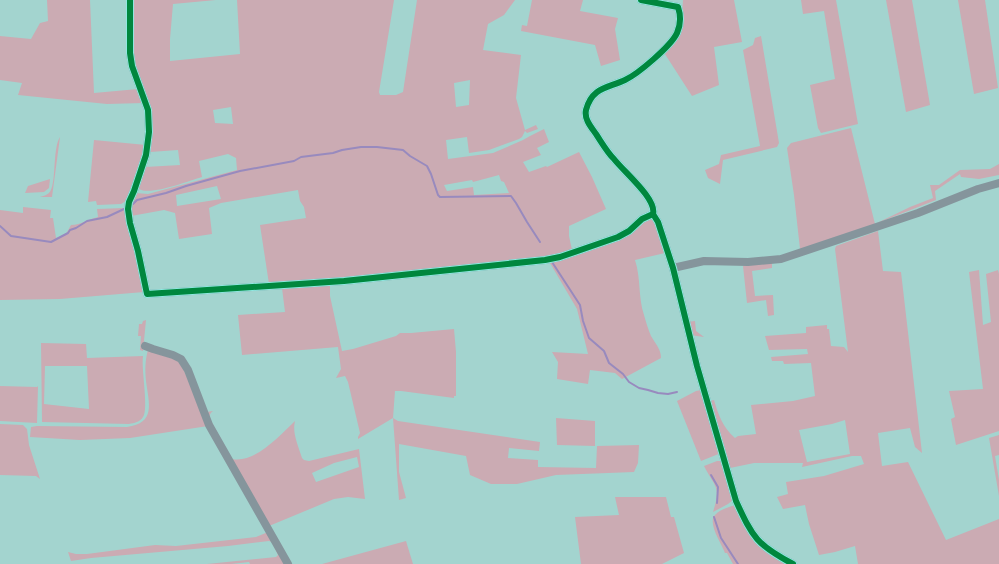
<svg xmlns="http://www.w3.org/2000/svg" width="999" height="564" viewBox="0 0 999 564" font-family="Signika,sans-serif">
<rect width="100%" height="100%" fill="#a3d4cf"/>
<g fill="#cbabb3" fill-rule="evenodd">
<path d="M47 0H90L94 93 138 89 144 103 107 104 18 95 22 83 0 80V36L31 39 40 23 48 21Z"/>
<path d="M132 0H216L173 4 170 39V61L240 54 237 0H394L379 92 380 95H396L403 92 417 0H515L504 15 488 24 483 50 521 55 516 98 525 130 536 125 538 129 527 133 525 131 522 137 519 139 489 150 469 153 467 137 446 140 448 159 493 153 523 140 530 136 544 129 549 142 537 148 541 155 523 162 529 172 546 166 547 167 579 152 592 177 606 209 569 226V236L572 250 532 260 269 284 260 225 306 218 304 207 300 201 298 190 221 203 209 208 212 234 179 239 175 213 164 210 131 216 132 203 136 193 148 194 237 170 236 158 228 154 199 161 202 177C188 181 151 196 139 189L138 187 145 167 180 165 178 150 150 152 152 130 134 65V28ZM470 80 469 105 456 107 454 83ZM231 107 233 124 215 123 213 110ZM499 175 501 181 504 182 509 193 474 195 473 187 447 191 444 185 472 180 473 182ZM217 186 221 199 177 206 176 195Z"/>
<path d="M532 0H583L580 11 618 18 615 29 620 60 601 66 595 45 521 31 522 25 527 26Z"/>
<path d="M683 0H734L742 42 714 47 719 85 692 96 663 51 682 15Z"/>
<path d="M801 0H836L858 124 821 133 818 128 810 85 835 79 824 11 803 14Z"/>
<path d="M886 0H912L930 105 906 112Z"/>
<path d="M958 0H985L998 88 974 94Z"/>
<path d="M761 36 779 143 777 147 723 160 720 184 708 178 705 170 719 164 721 155 760 146 743 50 753 45 755 38Z"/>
<path d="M851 128 875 224 910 207 933 198 930 185H939L960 170 990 169 999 164V175L979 179 961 177 960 174 935 191 936 200 875 224 800 249 794 195 787 148 791 143Z"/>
<path d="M60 137 52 197H40C43 196 47 195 49 193 57 185 52 149 60 137Z"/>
<path d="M94 140 146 145 126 201 121 204 97 205 96 201 88 202Z"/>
<path d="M50 179 49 188 44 192 25 193 28 186Z"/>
<path d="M23 207 51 210 50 218H53L56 238 66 234 71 225C81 225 89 219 98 217L97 209 124 208 126 209 144 292 60 299 0 300V210L23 213Z"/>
<path d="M652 218 654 220 665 253 635 260C641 278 638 297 644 315 646 322 648 329 651 336 655 343 661 349 661 358L622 379 615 373 590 370 588 384 557 379 558 362 552 352 588 354 577 309 550 263 559 260Z"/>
<path d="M878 231 883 271 901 272 922 453 915 447 910 428 878 433 882 466 908 462 946 540 999 519V564H858L855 546 835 552 819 555 809 524 805 505 783 509 777 497 788 494 786 482 824 476 864 464 861 456H852L802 467 803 463H754L730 468 710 401 714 400C718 414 723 428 735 438L738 436 756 434 751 405 793 401 815 396 811 363 784 364 783 361H772L771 357 808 354 807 349 769 350 765 336 806 333V327L827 325V329H829L831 346 844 347 848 352 835 249 836 246ZM845 420 850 454 807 462 799 430 832 424Z"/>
<path d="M772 263V268L752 271 755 296 773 295 774 315 768 316 766 300 747 303 743 266Z"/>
<path d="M979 270 983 325 991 322 986 274 998 270 999 274V431L956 445 951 419 955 417 949 391 983 389 969 272Z"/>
<path d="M332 284 330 286V296L342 351 353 349 396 336 400 333H411L454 329 456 352V396H454V398L401 391H395L393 418 398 421 540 442 539 451 509 448 508 458 538 460V467L596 468 597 446 639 445 638 463 634 472 556 475 517 484H491L470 475 466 456 399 444V472L406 498 399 500 393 418 358 439V437L360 433 348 382 345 376 336 378 341 369 338 347 242 355 238 315 285 312 282 288Z"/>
<path d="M146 320 143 351 140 350 141 336H138L139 324H142L143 321Z"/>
<path d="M695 321 696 331 704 337 690 335 687 322Z"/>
<path d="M41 343 86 344 87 358 143 356C141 370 149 409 143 417 140 422 134 423 129 424L42 422ZM87 366 89 409 44 404 45 366Z"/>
<path d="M148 350 179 359 208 426 130 438 80 440 30 437 31 427 37 426 127 427C156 423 149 404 146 381 145 371 145 360 148 350Z"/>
<path d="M0 386 37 387 38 386 37 423 0 421Z"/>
<path d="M701 390 721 453 701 461 677 401 696 391Z"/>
<path d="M213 411C209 414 209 416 211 421L232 459C255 464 280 435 295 421 292 433 298 445 302 458L304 460 309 461 359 449 365 499 348 497 334 499 269 526 209 420 206 412ZM357 457 359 467 316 482 312 473 334 463Z"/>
<path d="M556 418 595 421V446L557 445Z"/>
<path d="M0 424 23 425 27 429 29 445 40 479 36 476 0 475Z"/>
<path d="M999 435V455L995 456 999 480V496L989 438Z"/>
<path d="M717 461H722L733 500 728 504 713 512C721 486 716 489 704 466Z"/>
<path d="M615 497H666L671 517H674L684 553 662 564H581L575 517 619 515Z"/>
<path d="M732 506H734L747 529 789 564H733L727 553H725C722 544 707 523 715 515 719 510 727 508 732 506Z"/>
<path d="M268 532 286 564H250L249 562 231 564H207L276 557 278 555 272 542 269 541 228 546 91 558 71 561 68 552 76 554H87L155 545 176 546 256 537Z"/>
<path d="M406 541 413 564H322Z"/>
</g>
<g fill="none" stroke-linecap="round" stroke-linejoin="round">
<g stroke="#988abe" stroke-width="2">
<path d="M133 204 137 200 166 193 186 186 240 171 294 161 301 157 333 153 342 150 361 147H377L403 150 410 156 427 166 431 174 438 195 440 197 511 196 516 203 527 222 540 242"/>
<path d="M0 226 11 236 51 242 68 233 70 230 76 228 87 221 107 217 124 209"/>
<path d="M552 262 580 305 583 321 589 338 604 351 609 363 623 374 629 382 639 388 648 390 658 393 668 394 677 392"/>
<path d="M711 475 718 487 717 503"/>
<path d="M714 517 721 538 738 564"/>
</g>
<g stroke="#85959c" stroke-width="8">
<path d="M130 0V53L132 66 148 110 149 132 146 155 134 191 129 202 128 209 130 223 138 251 147 294 344 281 545 260 560 257 618 237 629 231 642 219 653 214"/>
<path d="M641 0 678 7C681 16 681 24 677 33 671 46 638 74 625 80 608 88 592 87 586 110 584 119 591 127 596 134 602 143 607 152 614 159 624 172 657 199 653 214L658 222 673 268 697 366 736 501C753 538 757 545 793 564"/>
<path d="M673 268 704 261 748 262 781 259 918 213 978 189 999 183"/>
<path d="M145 346 153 349 173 355 181 359 188 370 209 425 288 564"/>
</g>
<g stroke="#8fe8e0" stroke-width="8">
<g id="cycleway">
<path d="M130 0V53L132 66 148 110 149 132 146 155 134 191 129 202 128 209 130 223 138 251 147 294 344 281 545 260 560 257 618 237 629 231 642 219 653 214"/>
<path d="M641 0 678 7C681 16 681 24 677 33 671 46 638 74 625 80 608 88 592 87 586 110 584 119 591 127 596 134 602 143 607 152 614 159 624 172 657 199 653 214L658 222 673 268 697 366 736 501C753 538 757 545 793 564"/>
</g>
</g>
<use href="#cycleway" stroke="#00873e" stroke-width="6"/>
</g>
</svg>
